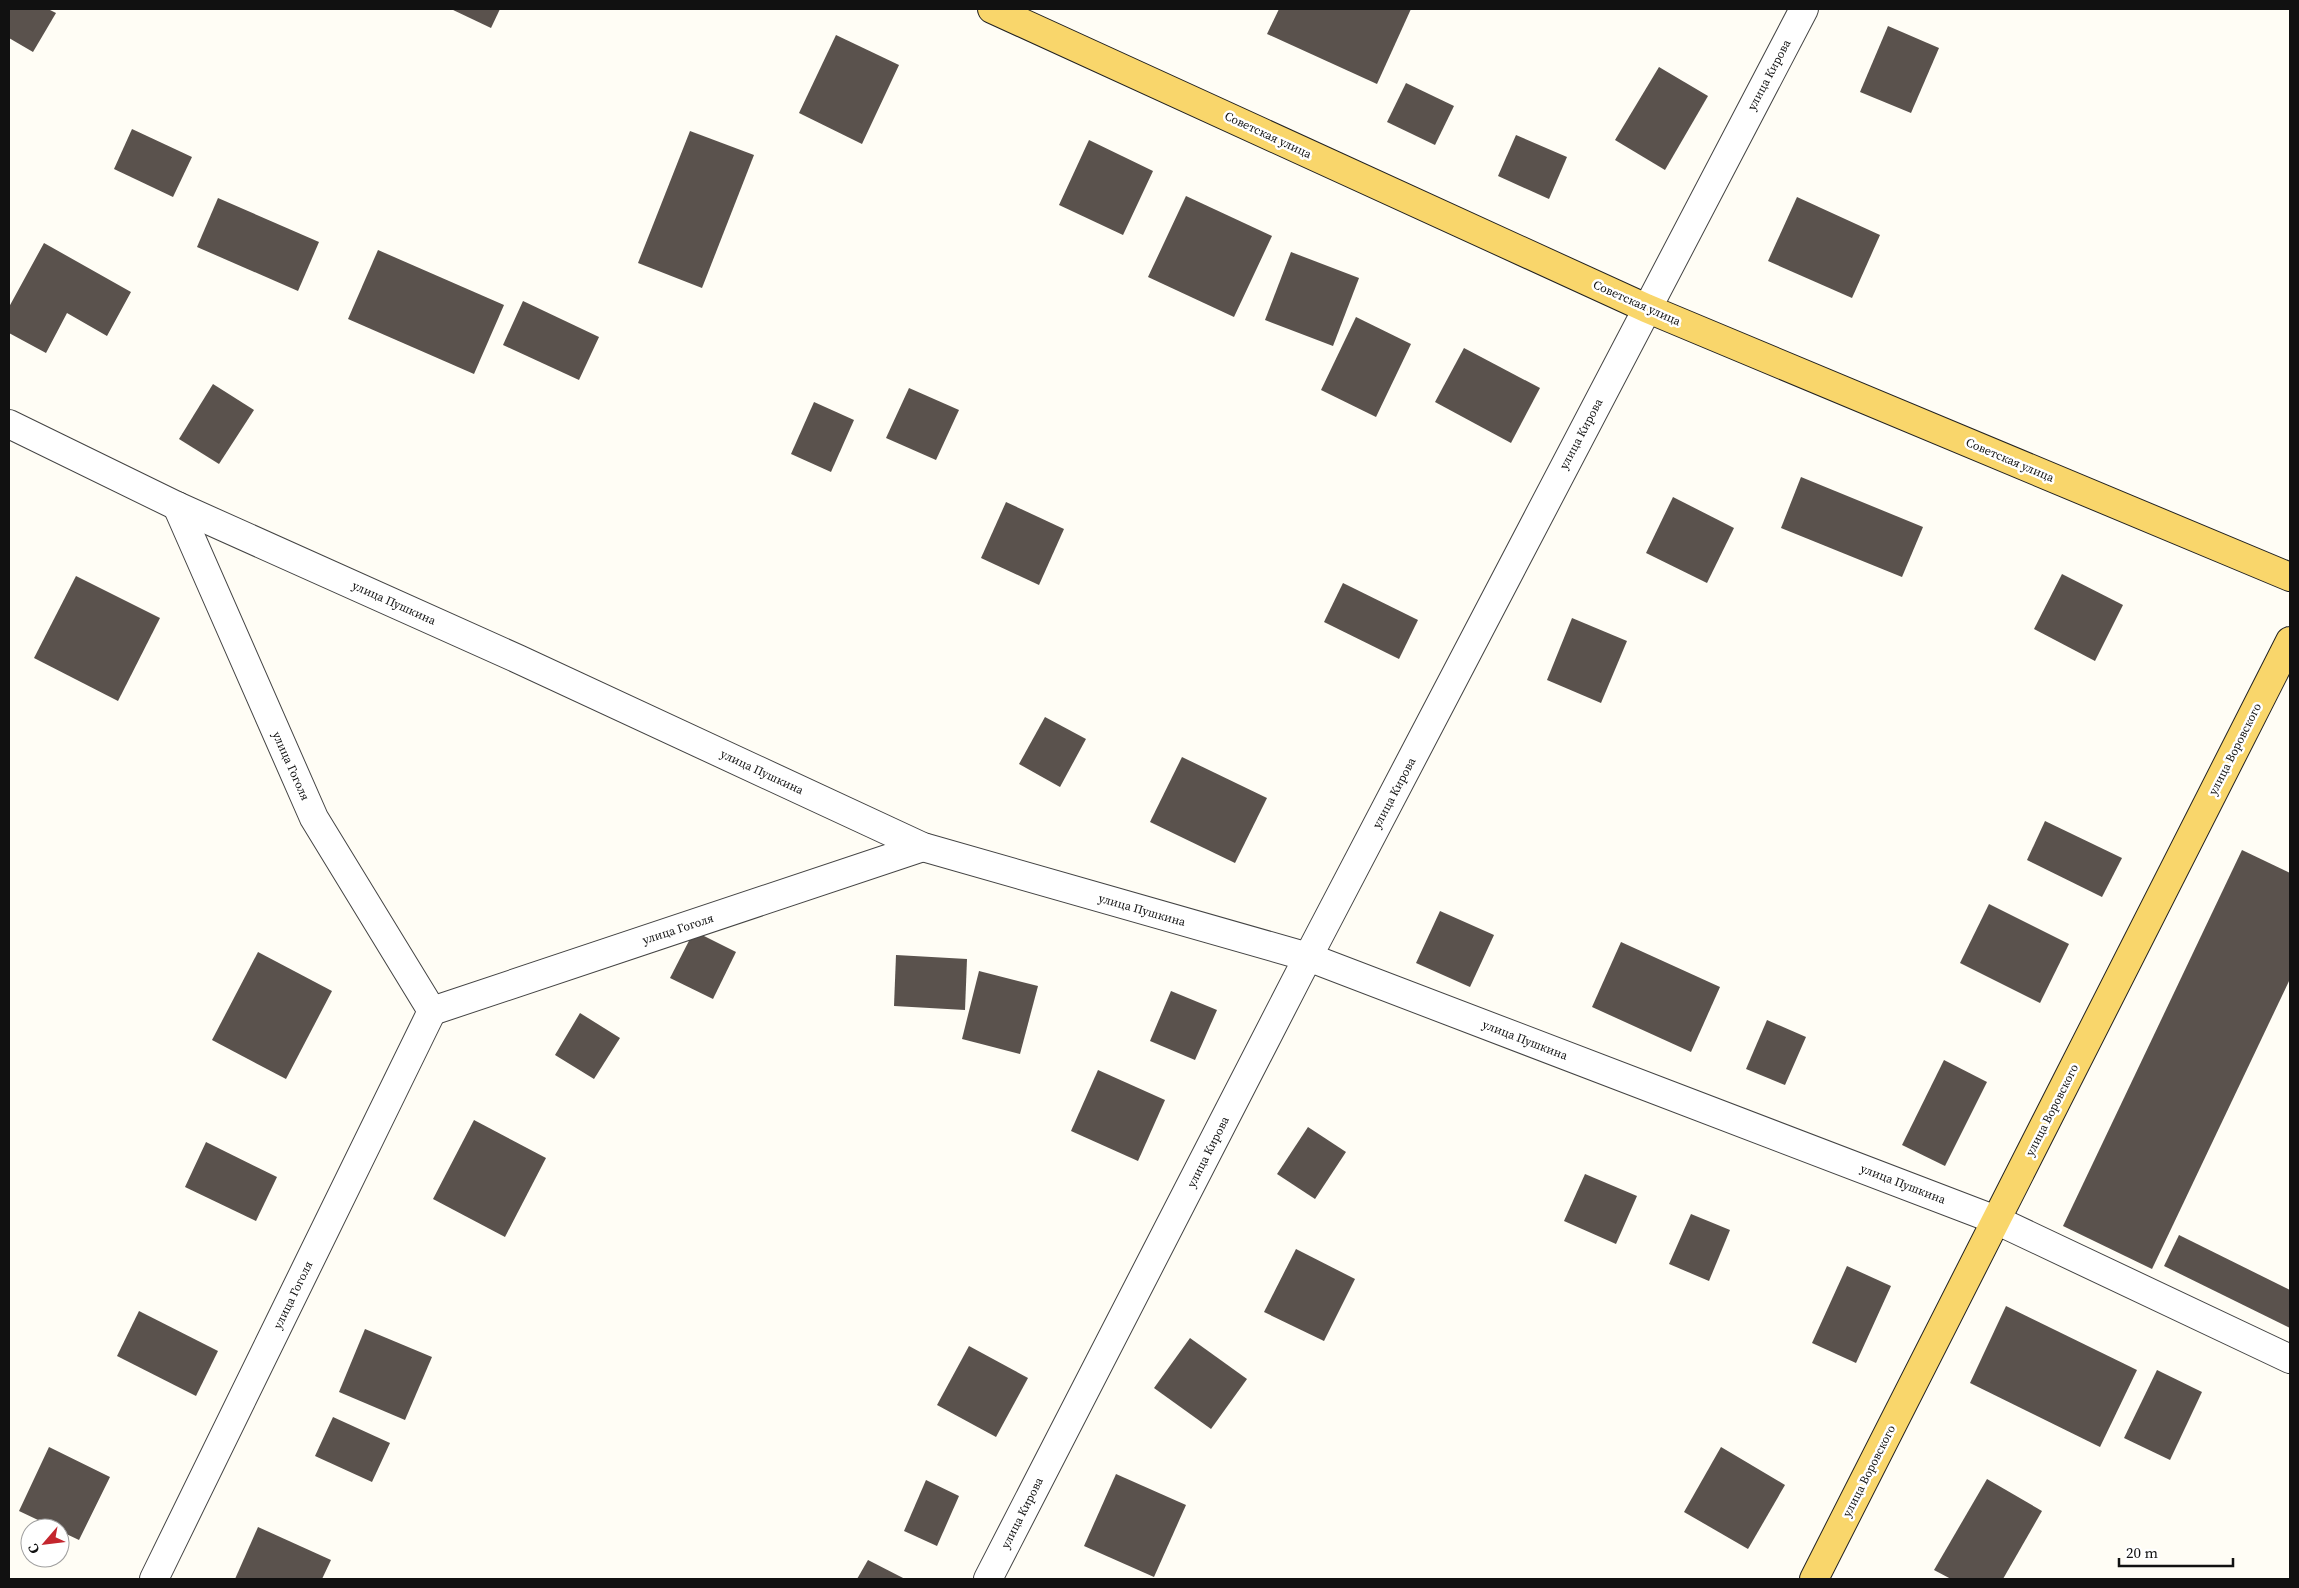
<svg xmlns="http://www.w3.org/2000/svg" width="2299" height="1588" viewBox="0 0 2299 1588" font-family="'Source Serif 4',serif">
<rect width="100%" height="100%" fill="#fffdf5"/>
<g fill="#5a524d">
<path d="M9 9H48L56 13 33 52 9 38Z"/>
<path d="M451 9H500L491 28Z"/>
<path d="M1279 9H1411L1377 84 1267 34Z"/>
<path d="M1888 26 1939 48 1911 113 1860 92Z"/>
<path d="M836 35 899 65 862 144 799 113Z"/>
<path d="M1659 67 1708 96 1665 170 1615 140Z"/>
<path d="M1406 83 1454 106 1435 145 1387 122Z"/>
<path d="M132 129 192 157 173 197 114 169Z"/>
<path d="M690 131 754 155 702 288 638 263Z"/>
<path d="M1516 135 1567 157 1549 199 1498 176Z"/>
<path d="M1089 140 1153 171 1123 235 1059 205Z"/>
<path d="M1186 196 1272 236 1234 317 1148 277Z"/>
<path d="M1797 197 1880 235 1852 298 1768 261Z"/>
<path d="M218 198 319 242 298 291 197 247Z"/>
<path d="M44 243 131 292 107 336 67 313 46 353 9 333V307Z"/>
<path d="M378 250 504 305 474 374 348 319Z"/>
<path d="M1291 252 1359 278 1333 346 1265 320Z"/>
<path d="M523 301 599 337 579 380 503 345Z"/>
<path d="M1356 317 1411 344 1376 417 1321 390Z"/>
<path d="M1464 348 1540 388 1511 443 1435 402Z"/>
<path d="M213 384 254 410 219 464 179 439Z"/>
<path d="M909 388 959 410 936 460 886 438Z"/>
<path d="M814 402 854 420 831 472 791 454Z"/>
<path d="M1801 477 1923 527 1902 577 1781 528Z"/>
<path d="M1673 497 1734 528 1707 583 1646 553Z"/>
<path d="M1006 502 1064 529 1039 585 981 558Z"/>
<path d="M2062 574 2123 605 2095 661 2034 629Z"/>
<path d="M76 576 160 618 118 701 34 658Z"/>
<path d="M1343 583 1418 620 1399 659 1324 622Z"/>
<path d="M1572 618 1627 641 1601 703 1547 680Z"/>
<path d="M1045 717 1086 739 1060 787 1019 764Z"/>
<path d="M1182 757 1267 798 1235 863 1150 822Z"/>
<path d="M2045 821 2122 858 2102 897 2027 860Z"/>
<path d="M2242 850 2290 873V979L2152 1269 2063 1226Z"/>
<path d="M1989 904 2069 944 2040 1003 1960 963Z"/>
<path d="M1440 911 1494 935 1470 987 1416 963Z"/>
<path d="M694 931 736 952 713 999 670 978Z"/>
<path d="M1621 942 1720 987 1691 1052 1592 1007Z"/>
<path d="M258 952 332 991 286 1079 212 1040Z"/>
<path d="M896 955 967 959 965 1010 894 1006Z"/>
<path d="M979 971 1038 986 1020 1054 962 1039Z"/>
<path d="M1171 991 1217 1010 1195 1060 1150 1041Z"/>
<path d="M580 1013 620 1038 594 1079 555 1055Z"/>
<path d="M1767 1020 1806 1037 1785 1085 1746 1069Z"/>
<path d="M1944 1060 1987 1082 1945 1166 1902 1145Z"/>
<path d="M1098 1070 1165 1100 1138 1161 1071 1131Z"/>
<path d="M474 1120 546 1158 505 1237 433 1199Z"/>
<path d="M1308 1127 1346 1152 1315 1199 1277 1174Z"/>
<path d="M206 1142 277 1177 256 1221 185 1187Z"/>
<path d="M1585 1174 1637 1196 1616 1244 1564 1221Z"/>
<path d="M1691 1214 1730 1230 1709 1281 1669 1264Z"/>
<path d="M2179 1235 2290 1290V1328L2164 1266Z"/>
<path d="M1296 1249 1355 1279 1324 1341 1264 1312Z"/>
<path d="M1847 1266 1891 1286 1856 1363 1812 1343Z"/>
<path d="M2006 1306 2137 1370 2100 1447 1970 1383Z"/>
<path d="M139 1311 218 1351 196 1396 117 1356Z"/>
<path d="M365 1329 432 1357 405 1420 339 1392Z"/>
<path d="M1190 1338 1247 1379 1211 1429 1154 1388Z"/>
<path d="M969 1346 1028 1378 996 1437 937 1405Z"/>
<path d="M2157 1370 2202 1392 2170 1460 2124 1438Z"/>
<path d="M333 1417 390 1443 372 1482 315 1456Z"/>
<path d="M49 1447 110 1477 79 1540 60 1531V1528H55L19 1511Z"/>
<path d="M1721 1447 1785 1485 1748 1549 1684 1512Z"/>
<path d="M1116 1474 1186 1505 1154 1577 1084 1546Z"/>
<path d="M1987 1479 2042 1511 2003 1579H1951L1934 1570Z"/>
<path d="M926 1480 959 1496 937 1546 904 1531Z"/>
<path d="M258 1527 331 1560 322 1579H235Z"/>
<path d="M868 1560 905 1579H857Z"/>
</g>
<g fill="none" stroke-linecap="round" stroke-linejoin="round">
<g stroke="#444" stroke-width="30">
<g id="minor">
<path d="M9 424 177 506 518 659 923 847 1308 957 1996 1220 2290 1359"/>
<path d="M432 1011 923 847"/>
<path d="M154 1579 432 1011 314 818 177 506"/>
<path d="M988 1579 1308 957 1804 9"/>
</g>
</g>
<g stroke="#222" stroke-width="30">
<g id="major">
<path d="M992 9 1646 308 2290 577"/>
<path d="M1814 1579 2290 641"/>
</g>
</g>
<use href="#minor" stroke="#fff" stroke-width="28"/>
<use href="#major" stroke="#f9d66b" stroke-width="28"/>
</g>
<g text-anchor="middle" stroke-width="5" stroke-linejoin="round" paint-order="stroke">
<g font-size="12" fill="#111" stroke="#fff">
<text transform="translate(1769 75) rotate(-62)" y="4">улица Кирова</text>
<text transform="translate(1268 135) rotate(25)" y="4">Советская улица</text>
<text transform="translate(1637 303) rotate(24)" y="4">Советская улица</text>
<text transform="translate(1581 434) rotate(-62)" y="4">улица Кирова</text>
<text transform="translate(2010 460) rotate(23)" y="4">Советская улица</text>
<text transform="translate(394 603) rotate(24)" y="4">улица Пушкина</text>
<text transform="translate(2235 749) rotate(-63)" y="4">улица Воровского</text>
<text transform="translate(291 766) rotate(66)" y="4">улица Гоголя</text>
<text transform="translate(762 772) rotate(25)" y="4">улица Пушкина</text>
<text transform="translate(1394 793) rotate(-62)" y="4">улица Кирова</text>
<text transform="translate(1142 910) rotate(16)" y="4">улица Пушкина</text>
<text transform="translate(678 929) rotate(-18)" y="4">улица Гоголя</text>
<text transform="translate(1525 1040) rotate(21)" y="4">улица Пушкина</text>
<text transform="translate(2052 1110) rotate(-63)" y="4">улица Воровского</text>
<text transform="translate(1208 1152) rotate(-63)" y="4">улица Кирова</text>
<text transform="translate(1903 1184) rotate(21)" y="4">улица Пушкина</text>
<text transform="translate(293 1295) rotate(-64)" y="4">улица Гоголя</text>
<text transform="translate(1869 1471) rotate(-63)" y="4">улица Воровского</text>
<text transform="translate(1022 1513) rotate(-63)" y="4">улица Кирова</text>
</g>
</g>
<rect width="2299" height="1588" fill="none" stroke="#111111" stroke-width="20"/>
<g transform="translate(45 1543) rotate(242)"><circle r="24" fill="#ffffff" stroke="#a0a0a0"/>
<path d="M0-4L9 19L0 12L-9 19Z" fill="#c4262e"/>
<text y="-8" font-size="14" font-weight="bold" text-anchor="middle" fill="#111111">С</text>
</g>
<path d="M2119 1558v8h114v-8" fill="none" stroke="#111111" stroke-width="2.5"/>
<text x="2126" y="1558" font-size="15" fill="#111111" stroke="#ffffff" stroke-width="4" paint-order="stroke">20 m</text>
</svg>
